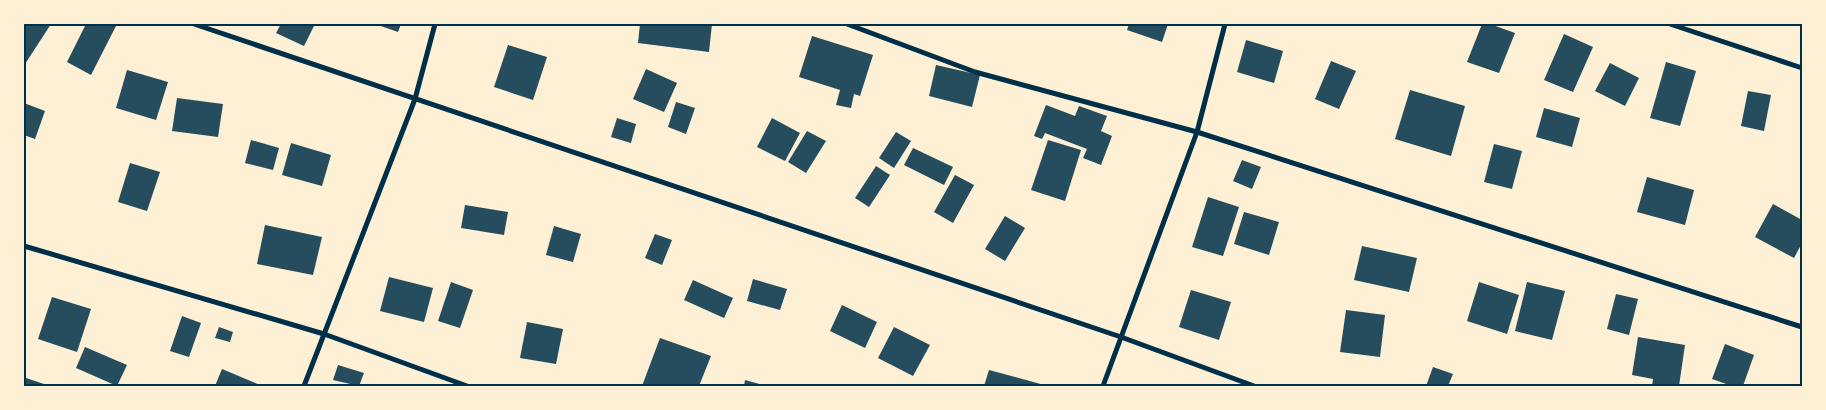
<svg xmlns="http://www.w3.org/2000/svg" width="1826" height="410" viewBox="0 0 1826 410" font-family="'Roboto Serif',serif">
<rect width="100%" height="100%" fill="#fdf0d5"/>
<g fill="#264d5e">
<path d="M24 24H51L25 64 24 63Z"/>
<path d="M86 24H117L91 75 67 62Z"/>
<path d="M281 24H310L314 26 304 46 276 33Z"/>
<path d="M375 24H401L398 32Z"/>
<path d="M640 24H712L709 52 638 43Z"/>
<path d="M1129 24H1168L1162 42 1127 30Z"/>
<path d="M1482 24H1490L1515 33 1499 73 1467 62Z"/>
<path d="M1564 34 1593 47 1573 92 1544 80Z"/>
<path d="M812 36 873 55 860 96 854 94 851 108 836 105 840 90 799 77Z"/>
<path d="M1246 40 1283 51 1274 83 1237 72Z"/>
<path d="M508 45 547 57 533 100 494 87Z"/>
<path d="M1331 61 1356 71 1339 109 1315 99Z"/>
<path d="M1666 62 1696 71 1680 126 1650 118Z"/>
<path d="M1610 63 1639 78 1625 106 1595 91Z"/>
<path d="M936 65 980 75 972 107 929 96Z"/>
<path d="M646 69 677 83 664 112 633 99Z"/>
<path d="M127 70 168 82 156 120 116 108Z"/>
<path d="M1410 90 1465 106 1451 156 1395 139Z"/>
<path d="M1748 91 1771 95 1764 131 1741 126Z"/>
<path d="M177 98 223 104 218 137 172 131Z"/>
<path d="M676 102 695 108 686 134 668 127Z"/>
<path d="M24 103 45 111 35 139 24 135Z"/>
<path d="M1046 105 1075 116 1079 106 1107 116 1101 131 1112 136 1101 165 1083 158 1087 149 1045 133 1042 139 1034 136Z"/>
<path d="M1544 108 1580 118 1572 147 1536 137Z"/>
<path d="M617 118 636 124 631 143 611 137Z"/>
<path d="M772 118 800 133 785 161 757 147Z"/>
<path d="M807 131 826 141 806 173 788 162Z"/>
<path d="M896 132 911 141 894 168 879 158Z"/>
<path d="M251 140 279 148 273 170 245 163Z"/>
<path d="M1048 140 1081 150 1065 201 1031 190Z"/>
<path d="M291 143 331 155 322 186 282 175Z"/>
<path d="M1494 144 1522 151 1512 189 1484 182Z"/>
<path d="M913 148 953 167 944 185 904 165Z"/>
<path d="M1242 160 1261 167 1252 189 1233 181Z"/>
<path d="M130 163 160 172 147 211 118 202Z"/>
<path d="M876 166 890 175 869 207 855 198Z"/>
<path d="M955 175 974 185 953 223 934 212Z"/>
<path d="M1647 177 1694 190 1685 225 1637 212Z"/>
<path d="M1208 197 1239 207 1223 256 1192 247Z"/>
<path d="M1773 204 1802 220V243L1794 258 1755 237Z"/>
<path d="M465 205 508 212 504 235 461 228Z"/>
<path d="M1244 212 1279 222 1269 255 1234 244Z"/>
<path d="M1005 216 1025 228 1005 261 985 249Z"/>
<path d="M265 225 322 237 313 275 257 264Z"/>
<path d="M554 226 581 234 573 262 546 255Z"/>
<path d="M655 234 672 240 662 265 645 258Z"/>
<path d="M1362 246 1417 258 1409 292 1354 280Z"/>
<path d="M389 277 433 288 424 322 380 311Z"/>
<path d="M753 279 787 289 780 310 747 301Z"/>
<path d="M693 280 733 298 724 318 684 300Z"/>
<path d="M451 282 473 290 460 328 438 321Z"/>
<path d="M1479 282 1519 295 1507 334 1467 321Z"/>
<path d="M1527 282 1565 291 1552 340 1515 331Z"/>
<path d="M1191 290 1231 302 1219 340 1179 327Z"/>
<path d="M1616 294 1638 299 1629 335 1607 329Z"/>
<path d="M52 297 91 309 77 352 38 339Z"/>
<path d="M842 305 877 322 865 348 830 331Z"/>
<path d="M1346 310 1385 315 1380 357 1340 352Z"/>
<path d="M182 316 201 323 189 357 170 351Z"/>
<path d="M527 322 563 329 556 364 520 358Z"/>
<path d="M219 327 233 332 230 342 215 338Z"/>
<path d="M894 327 930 345 913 376 878 358Z"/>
<path d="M1638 337 1685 345 1679 386H1652L1653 379 1632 375Z"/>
<path d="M660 338 711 356 699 386H642Z"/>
<path d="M1725 344 1754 355 1743 386H1732L1712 379Z"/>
<path d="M85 347 127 365 117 386 76 368Z"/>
<path d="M338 365 364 373 359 386 333 380Z"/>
<path d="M1433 367 1453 374 1448 386H1426Z"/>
<path d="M222 369 260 385 259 386H215Z"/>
<path d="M989 370 1048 386H984Z"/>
<path d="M26 378 50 386H24Z"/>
<path d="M745 380 767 386H744Z"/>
</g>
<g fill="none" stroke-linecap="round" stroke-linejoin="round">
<g stroke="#003049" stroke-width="5">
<path d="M194 24 1121 337 1254 386"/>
<path d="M847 24 975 72 1197 132 1802 327"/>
<path d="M1670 24 1802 68"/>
<path d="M24 246 324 334 467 386"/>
<path d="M304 386 415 99 435 24"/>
<path d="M1103 386 1197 132 1225 24"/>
</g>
</g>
<rect width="1826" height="410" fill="none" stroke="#fdf0d5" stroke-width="50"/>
<rect x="25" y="25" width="1776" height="360" fill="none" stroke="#003049" stroke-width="2"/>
</svg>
